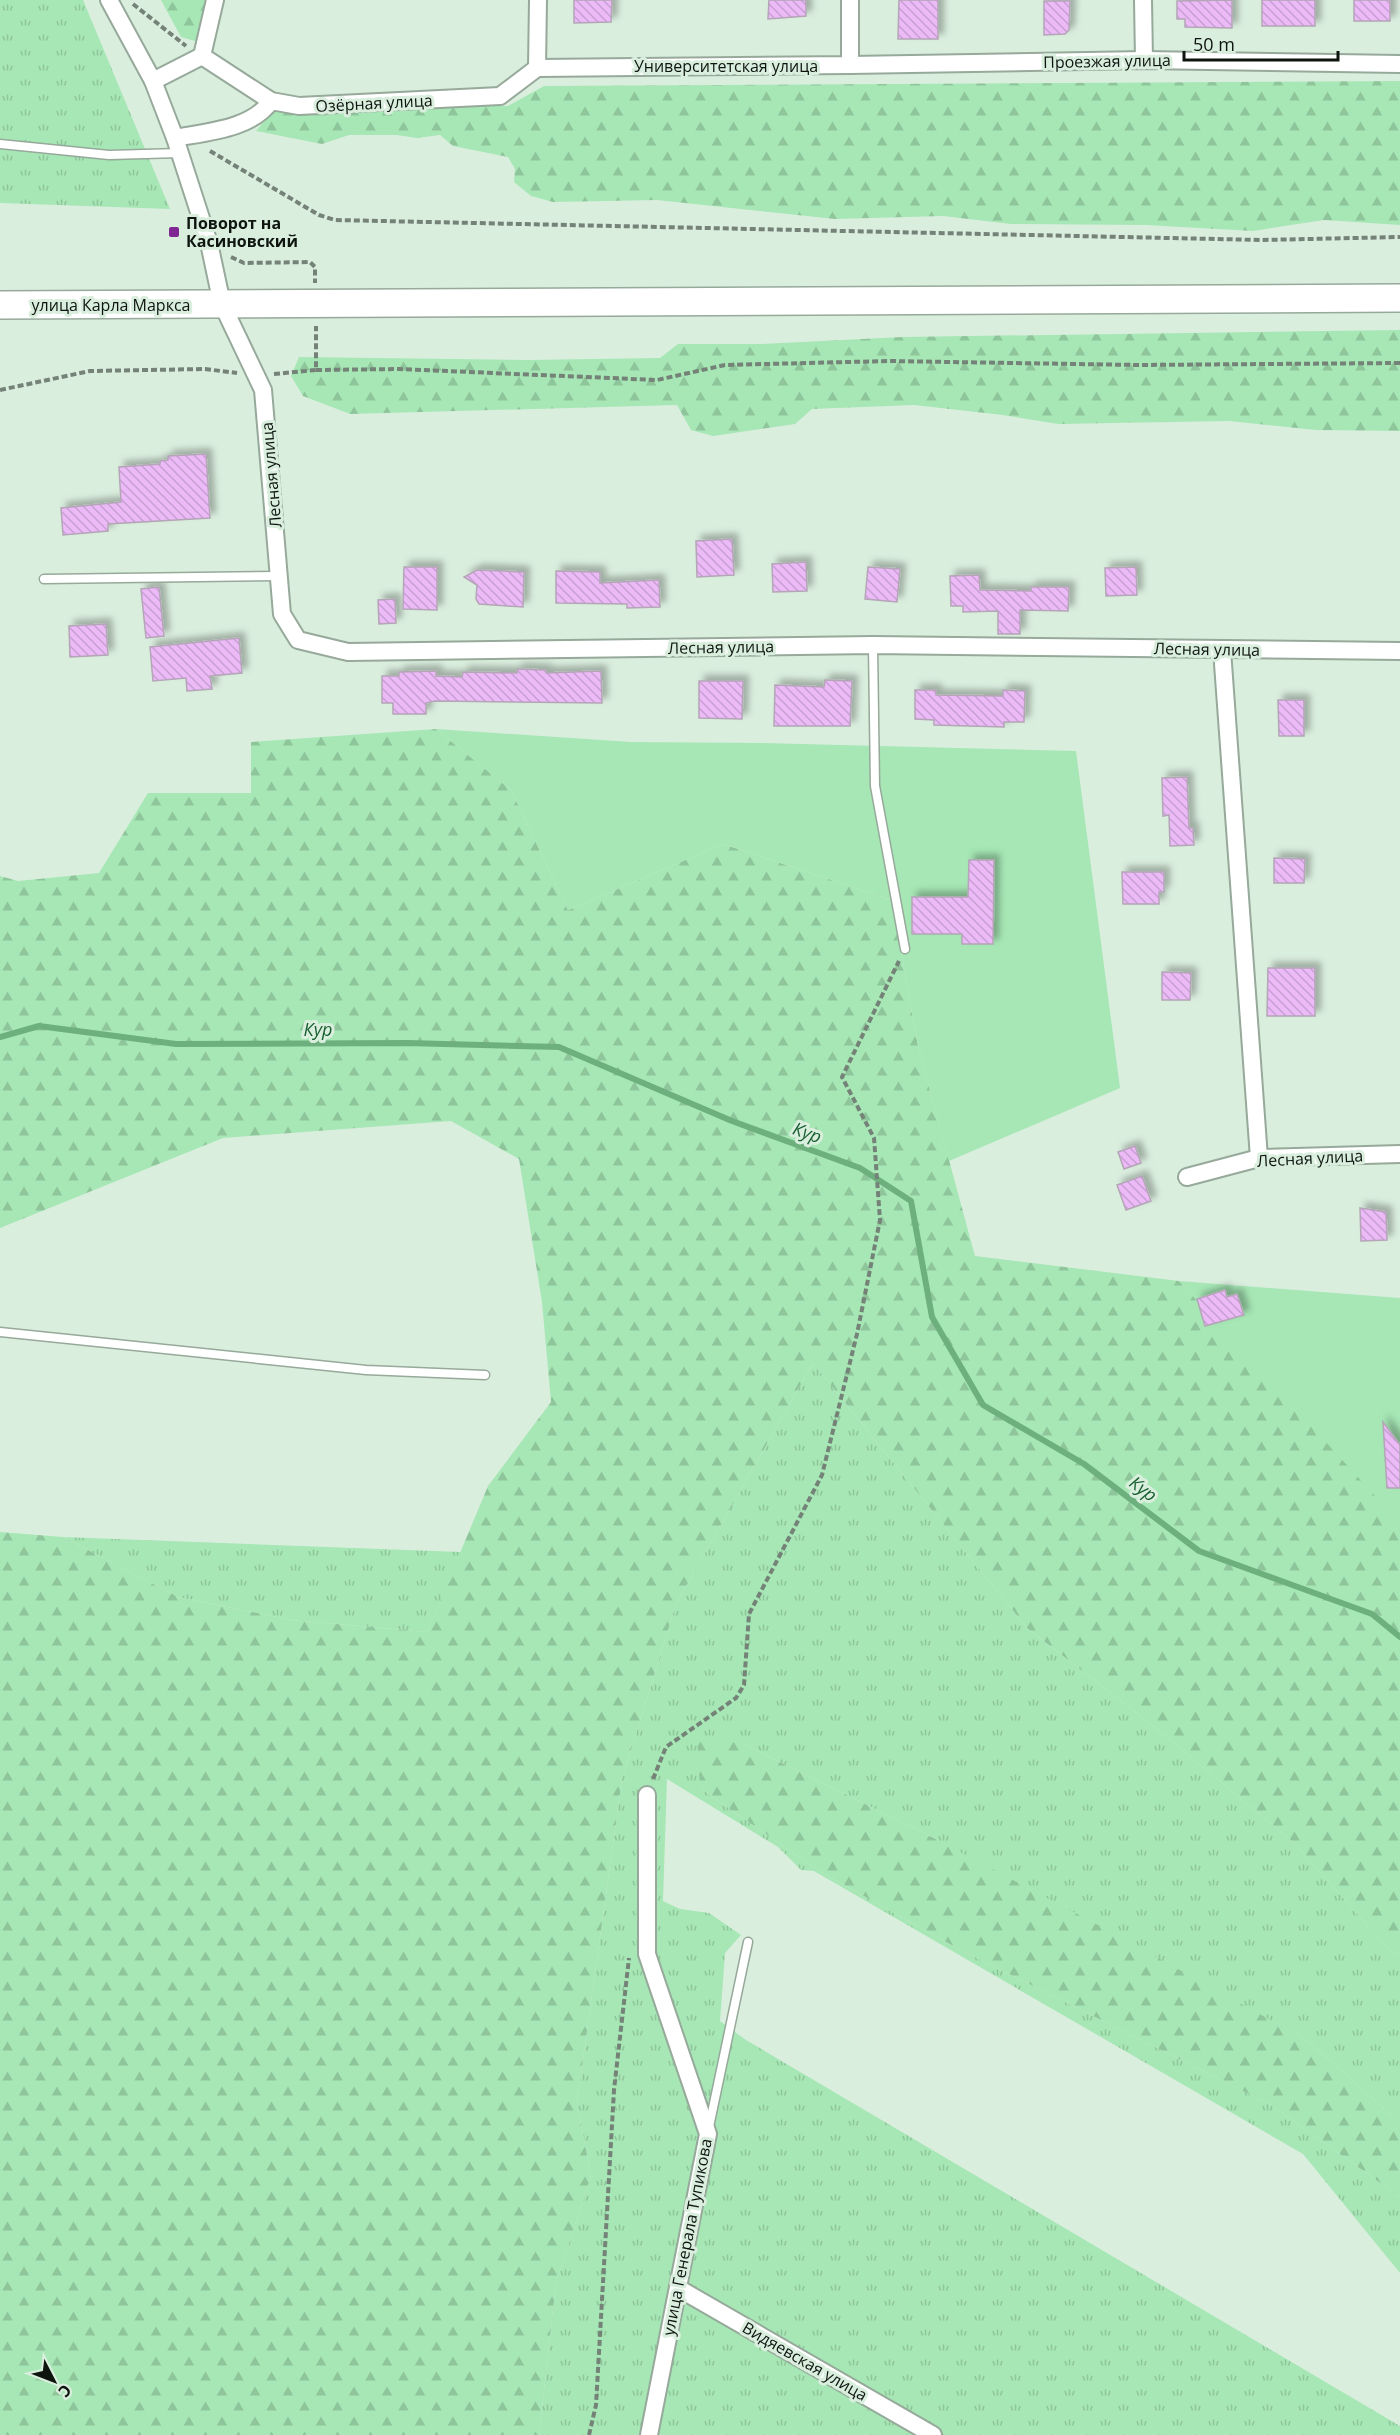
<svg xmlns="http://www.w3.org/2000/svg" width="1400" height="2435" viewBox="0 0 1400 2435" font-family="'Open Sans',sans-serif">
<defs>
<pattern id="grass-tufts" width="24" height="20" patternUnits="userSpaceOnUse" patternTransform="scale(1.5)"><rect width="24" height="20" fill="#a6e7b5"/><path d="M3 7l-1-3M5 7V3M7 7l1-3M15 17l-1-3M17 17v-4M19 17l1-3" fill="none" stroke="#8ec59a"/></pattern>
<pattern id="forest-firs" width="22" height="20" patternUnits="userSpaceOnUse" patternTransform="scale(1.5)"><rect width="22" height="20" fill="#a6e7b5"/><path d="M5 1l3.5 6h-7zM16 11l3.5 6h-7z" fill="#8ec59a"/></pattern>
<pattern id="building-back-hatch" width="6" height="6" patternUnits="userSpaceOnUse" patternTransform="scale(1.5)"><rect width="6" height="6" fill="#ebbaf7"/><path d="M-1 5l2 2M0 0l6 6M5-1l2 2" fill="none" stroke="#c89fd3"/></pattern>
<filter id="shadow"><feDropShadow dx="5.5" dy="-5.5" stdDeviation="3" flood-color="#0004"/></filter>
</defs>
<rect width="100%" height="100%" fill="#daeede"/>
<g fill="url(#grass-tufts)">
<path d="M0 0H83L170 209 0 203Z"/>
<path d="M813 1363 1027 1628 1152 1725 1293 1842 1388 1948 1400 1955V2123L1308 2041 922 1832 743 1744 700 1788 819 1871 957 1948 1271 2105 1400 2197V2273L1303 2154 814 1871 801 1870 778 1847 667 1779 663 1901 680 1909 709 1913 741 1935 725 1953 720 2021 746 2040 1400 2426V2435H539L556 2283 591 2176 577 2103 622 1779 676 1604Z"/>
<path d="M63 1537 461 1552 427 1632 292 1620 178 1597Z"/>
</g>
<g fill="url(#forest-firs)">
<path d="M161 0H214L209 45 181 37Z"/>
<path d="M1400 81V225L1324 220 1253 231 1146 225 1011 224 943 216 835 219 657 200 553 202 531 196 514 182 515 169 508 157 453 146 440 135 417 138 397 135H349L322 144 256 131 278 105 508 106 544 86Z"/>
<path d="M1400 330V431L1316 430 1229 421 1058 424 1003 415 914 405 812 409 795 424 713 436 691 430 677 405 350 414 303 396 291 376 299 357 528 360 660 358 678 344H761L902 337Z"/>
<path d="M436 729 511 790 568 910 723 844 892 900 918 1046 975 1256 1179 1281 1400 1520V1955L1388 1948 1293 1842 1152 1725 1027 1628 813 1363 676 1604 622 1779 577 2103 591 2176 556 2283 539 2435H0V1532L63 1537 178 1597 292 1620 427 1632 488 1486 551 1402 542 1302 519 1159 451 1121 223 1138 0 1228V876L18 881 99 873 148 793H251V742Z"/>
<path d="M697 1737 743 1744 922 1832 1100 1926 1308 2041 1400 2123V2197L1271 2105 957 1948 819 1871 700 1788Z"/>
</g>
<g fill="#a6e7b5">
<path d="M436 729 631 742 761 743 1076 751 1120 1088 949 1161 918 1046 892 900 723 844 568 910 511 790Z"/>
<path d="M1179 1281 1400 1298V1520L1396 1519Z"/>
</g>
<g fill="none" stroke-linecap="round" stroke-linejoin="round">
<path stroke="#6eaf7e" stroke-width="6" d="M0 1037 39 1026 176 1044 407 1043 559 1047 732 1121 860 1168 911 1201 932 1317 983 1405 1084 1464 1199 1551 1372 1614 1400 1637"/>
</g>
<g fill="url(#building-back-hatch)" stroke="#b4a5b7" stroke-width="1.5" filter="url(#shadow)">
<path d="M574 0H612L611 22 574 23Z"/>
<path d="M769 0H806V16L768 19Z"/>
<path d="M899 0H938V39H898Z"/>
<path d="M1232 0V28L1185 27V19H1177V1Z"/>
<rect x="1262" y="0" width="53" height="26"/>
<rect x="1354" y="0" width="36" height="21"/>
<path d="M1044 1H1070L1069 30 1065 34 1044 35Z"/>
<path d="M206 454 210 518 108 524V531L63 535 61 508 121 502 119 467 160 464V461L168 460V456Z"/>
<path d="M732 539 734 575 697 577 696 541Z"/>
<path d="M806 562 807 591 773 592 772 564Z"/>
<path d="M404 567H437V610L403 609Z"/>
<path d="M868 567 900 569 897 602 865 599Z"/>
<path d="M1136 567 1137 595 1106 596 1105 568Z"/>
<path d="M477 570 524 572 523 607 479 604 476 599 477 585 464 577Z"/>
<path d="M556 571 600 572V583L659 580 660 607 627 608V604L556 603Z"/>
<path d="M979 575 980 590 1031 591V587H1069L1068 611 1020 610V634H998V611L963 612V606H951L950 576Z"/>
<path d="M159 587 164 636 146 638 141 589Z"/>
<path d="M395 599 396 623 379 624 378 600Z"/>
<path d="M106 624 108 655 70 657 69 626Z"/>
<path d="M239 638 242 673 210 676 212 689 187 691 186 678 153 681 150 647Z"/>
<path d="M517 669 546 670V673L601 671 602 703 435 701 426 703V714H393V703H382V676H399V672L436 671V676L462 677 463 672 517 673Z"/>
<path d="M825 680 852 681 850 726H774L775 685 824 687Z"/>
<path d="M699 681H743L742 719 699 718Z"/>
<path d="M915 690H936V695L1003 696V690L1025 691 1024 722H1004V727L934 725V720L915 719Z"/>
<path d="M1278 700H1304V736H1279Z"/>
<path d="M1187 777 1189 828H1193L1194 845 1170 846 1169 815 1163 816 1162 778Z"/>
<path d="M1274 858 1305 859 1304 883H1274Z"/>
<path d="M969 860H994L993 944H962V934H912V897H968Z"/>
<path d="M1122 872H1164V892H1159V904H1123Z"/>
<path d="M1268 968H1315V1016H1267Z"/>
<path d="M1162 972 1191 973 1190 1000H1162Z"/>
<path d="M1135 1146 1141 1163 1124 1169 1118 1152Z"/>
<path d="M1142 1176 1151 1201 1126 1210 1117 1185Z"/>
<path d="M1360 1208 1386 1212 1387 1240 1361 1241Z"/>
<path d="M1225 1290 1227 1297 1237 1294 1244 1315 1205 1326 1197 1299Z"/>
<path d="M1383 1422 1400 1445V1488H1387Z"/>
</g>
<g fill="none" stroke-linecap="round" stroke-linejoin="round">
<g stroke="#96a99a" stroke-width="11">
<g id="lane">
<path d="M0 144 109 155 180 153"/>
<path d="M44 579 280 576"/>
<path d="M873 645 875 786 905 949"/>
<path d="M0 1332 366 1370 485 1375"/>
<path d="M709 2127 748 1942"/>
</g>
</g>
<g stroke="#96a99a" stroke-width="20">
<g id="street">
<path d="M109 0 153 81 175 138 209 243 222 304 263 390 282 614 298 640 348 652 873 645 1400 651"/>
<path d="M1143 0 1144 60"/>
<path d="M202 56 215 0"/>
<path d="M850 65 1144 60 1400 64"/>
<path d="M537 68 850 65V0"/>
<path d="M153 81 202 56 271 101 299 106 500 96 537 68 538 0"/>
<path d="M175 138C207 132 252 129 271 101"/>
<path d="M1222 650 1259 1158"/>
<path d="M1187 1177 1259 1158 1400 1154"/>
<path d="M647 1795V1954L708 2134 649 2435"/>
<path d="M678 2288 933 2435"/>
</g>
</g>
<g stroke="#96a99a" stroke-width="30">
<path id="primary" d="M0 305 1400 298"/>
</g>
<g stroke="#758277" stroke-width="4" stroke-dasharray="6 3" stroke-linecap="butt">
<path d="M133 4 186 46"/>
<path d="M210 151 319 215 335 220 1262 240 1400 237"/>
<path d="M231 257 244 263 310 262 315 267V283"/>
<path d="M316 370 399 369 657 380 725 365 889 361 1138 365 1400 363"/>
<path d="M274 374 316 370V326"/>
<path d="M0 390 90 371 205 369 237 373"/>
<path d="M653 1779 666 1747 736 1698 744 1685 749 1614 822 1475 857 1334 880 1220 874 1138 842 1077 899 961"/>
<path d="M589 2435 596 2405 614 2090 629 1958"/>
</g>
<use href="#lane" stroke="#fff" stroke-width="8"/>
<use href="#street" stroke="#fff" stroke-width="16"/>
<use href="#primary" stroke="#fff" stroke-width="27"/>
</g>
<rect fill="#7f2693" stroke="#daeede" stroke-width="2" x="168" y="226" width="12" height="12" rx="3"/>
<g text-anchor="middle" stroke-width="6" stroke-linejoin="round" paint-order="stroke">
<g font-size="16" fill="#0e150f" stroke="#daeede">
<text transform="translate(1107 61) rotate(-1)" y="6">Проезжая улица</text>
<text x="726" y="72">Университетская улица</text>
<text transform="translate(374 103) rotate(-3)" y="6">Озёрная улица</text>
<text x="111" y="311">улица Карла Маркса</text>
<text transform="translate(271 475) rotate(-95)" y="6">Лесная улица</text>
<text transform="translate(721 647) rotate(-1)" y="6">Лесная улица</text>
<text transform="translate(1207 649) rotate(1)" y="6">Лесная улица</text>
<text transform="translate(1310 1158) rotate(-3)" y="6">Лесная улица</text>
<text transform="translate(687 2237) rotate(-79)" y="6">улица Генерала Тупикова</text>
<text transform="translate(805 2361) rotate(30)" y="6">Видяевская улица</text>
</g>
<g font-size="16" font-weight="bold" fill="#0e150f" stroke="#daeede" text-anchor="start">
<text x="186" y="229">Поворот на<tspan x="186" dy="18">Касиновский</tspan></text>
</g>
<g font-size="18" font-style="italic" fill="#175f31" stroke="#daeede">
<text x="318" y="1036">Кур</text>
<text transform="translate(807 1133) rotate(20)" y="6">Кур</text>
<text transform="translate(1143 1489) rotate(37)" y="6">Кур</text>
</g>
</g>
<g transform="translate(54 2381) rotate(132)" stroke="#daeede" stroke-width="4.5" paint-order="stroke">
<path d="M0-4.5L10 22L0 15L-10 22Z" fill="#0e150f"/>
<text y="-9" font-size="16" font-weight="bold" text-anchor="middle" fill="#0e150f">С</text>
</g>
<path d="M1184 51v9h154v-9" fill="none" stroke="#0e150f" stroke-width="3"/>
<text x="1193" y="51" font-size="18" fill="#0e150f" stroke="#daeede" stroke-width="4.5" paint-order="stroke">50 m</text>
</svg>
